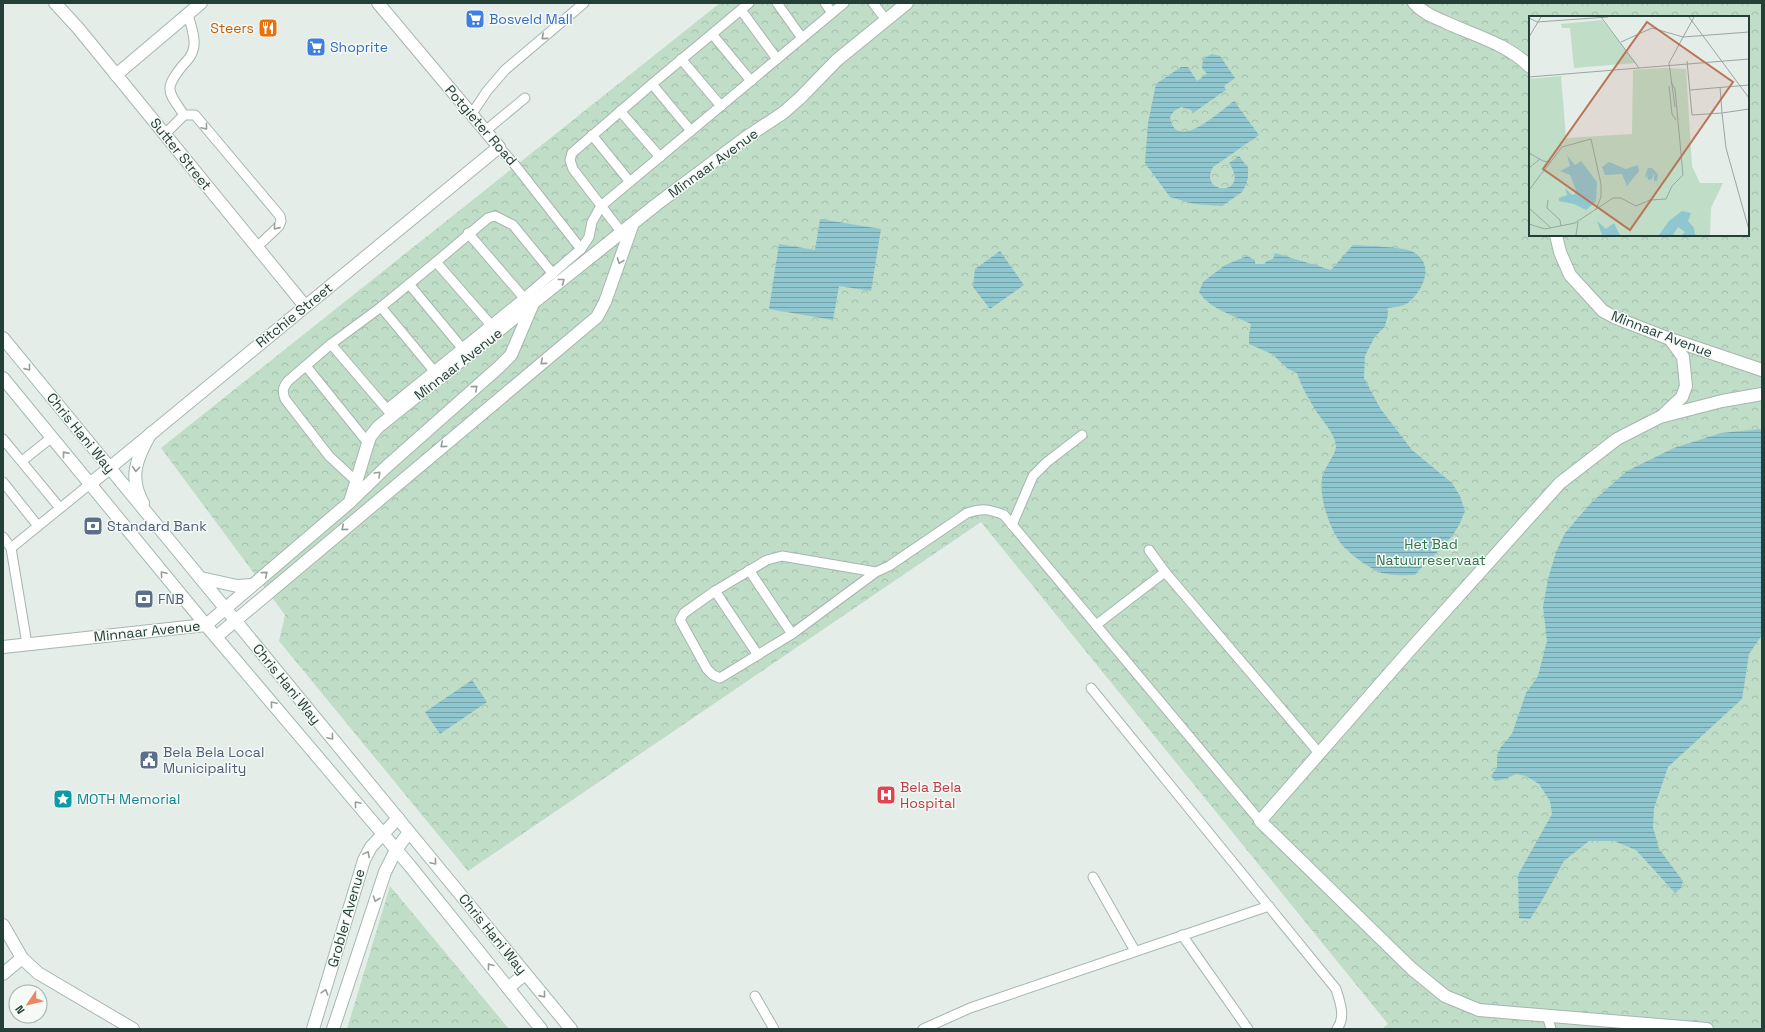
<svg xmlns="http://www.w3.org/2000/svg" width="1765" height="1032" viewBox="0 0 1765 1032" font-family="'Space Grotesk',sans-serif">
<defs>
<pattern id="park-crowns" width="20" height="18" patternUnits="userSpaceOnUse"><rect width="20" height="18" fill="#bfddc7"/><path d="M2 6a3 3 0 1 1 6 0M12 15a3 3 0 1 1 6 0" fill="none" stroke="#a4bfac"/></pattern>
<pattern id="water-rules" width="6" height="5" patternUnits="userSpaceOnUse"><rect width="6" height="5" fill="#90c6cf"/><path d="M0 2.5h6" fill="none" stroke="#75a2a9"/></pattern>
</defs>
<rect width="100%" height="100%" fill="#e5ede9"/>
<g fill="url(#park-crowns)" fill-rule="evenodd">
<path d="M720 3H1762V1029H1382L1388 1024 981 522 468 871 279 641 285 615 161 448ZM1530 17H1748V235H1530Z"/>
<path d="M390 886 509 1029H347Z"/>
</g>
<g fill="url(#water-rules)">
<path d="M1212 54 1220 56 1235 78 1224 86 1226 90 1193 113 1191 110 1181 107 1174 111 1170 117C1176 154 1220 111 1234 101L1259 135 1213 167C1197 195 1252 197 1229 163L1239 156 1248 168V177L1246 185 1242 192 1222 206 1194 204 1170 197 1145 163 1148 123 1156 84 1181 67H1188L1197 81 1207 74 1202 68 1203 59Z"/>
<path d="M820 219 881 229 871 291 839 286 833 320 769 309 779 244 815 250Z"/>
<path d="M1353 245C1365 246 1403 247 1411 251 1436 262 1424 290 1408 303 1402 307 1394 307 1387 308L1388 315 1385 326 1374 338 1365 356 1364 378 1380 408 1412 450 1452 483 1460 496 1465 511C1462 518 1459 527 1454 533 1443 549 1427 560 1415 575 1405 575 1392 576 1382 573 1370 569 1350 554 1342 545 1330 530 1319 498 1322 479 1323 468 1337 454 1336 445 1334 433 1323 421 1316 411 1309 399 1301 386 1297 373L1288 369 1272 354 1249 344V335L1251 324C1233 315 1210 309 1199 292L1203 282 1225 265 1247 256 1255 260V264H1264L1267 261 1273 259 1275 253 1331 270Z"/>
<path d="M1000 251 1024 285 990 309 973 287 975 269Z"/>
<path d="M1762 429V635L1749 654 1742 699 1668 767 1654 808 1653 827 1659 849 1683 881 1681 888 1675 893 1636 850 1614 841H1589L1564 861 1541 902 1530 919 1519 918 1518 875 1552 814 1550 801 1539 784 1526 776 1516 774 1505 779 1495 781 1491 776 1497 767V755L1501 747 1512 734 1526 693 1538 676 1547 641 1543 607 1548 579 1556 552 1565 533 1591 503 1627 471 1674 448 1721 433Z"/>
<path d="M472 680 487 702 440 734 425 712Z"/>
</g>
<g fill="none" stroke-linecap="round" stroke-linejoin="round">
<g stroke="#a7b5b0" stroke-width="11">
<g id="lane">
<path d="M777 3 802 38"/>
<path d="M825 3 832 13"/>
<path d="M873 3 886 20"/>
<path d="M741 10 777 59"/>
<path d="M712 34 751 81"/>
<path d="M681 59 721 106"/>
<path d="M652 84 691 131"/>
<path d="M620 111 660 157"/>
<path d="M184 115C168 91 163 90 183 65 187 61 192 56 193 50 197 40 190 24 188 14"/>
<path d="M471 115 487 91 505 70 584 3"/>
<path d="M485 131 525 98"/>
<path d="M165 134 184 115H195L280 216 281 221 279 226 257 247"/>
<path d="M592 135 630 182"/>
<path d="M499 147 515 165 581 249"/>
<path d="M468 233 524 298"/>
<path d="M622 233 573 169 570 160 572 153 652 84 749 3"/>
<path d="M436 262 491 325"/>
<path d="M409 284 462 348"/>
<path d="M381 307 434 371"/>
<path d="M331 344 390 413"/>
<path d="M306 366 368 443"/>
<path d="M387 409 524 298 581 249 589 237 592 222 601 206 844 3"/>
<path d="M3 439 60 508"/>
<path d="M22 461 51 438"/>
<path d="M3 482 38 526"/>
<path d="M357 482 329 456 285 399C282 391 283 387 288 381L331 344 381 307 436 262 488 218 495 216 513 225 553 274"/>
<path d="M1012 525 1033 476 1047 462 1082 435"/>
<path d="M3 537 11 548 27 644"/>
<path d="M11 548 90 484"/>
<path d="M1149 550 1165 572 1319 753"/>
<path d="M749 570 792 634"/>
<path d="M876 572 792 634 720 678 713 675 707 669 680 620 684 613 715 591 767 560 782 556 876 572 889 566 967 513C983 508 989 509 1004 515L1260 821"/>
<path d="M715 591 758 655"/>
<path d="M1096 625 1165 572"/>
<path d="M1091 688 1336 989C1340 1002 1346 1017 1337 1029"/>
<path d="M1093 877 1135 951"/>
<path d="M1182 935 1248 1029"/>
<path d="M755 996 774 1029"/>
<path d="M1547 1015 1551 1029"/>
<path d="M923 1029 970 1008 1269 906"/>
</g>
</g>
<g stroke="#a7b5b0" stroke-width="14">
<g id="street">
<path d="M55 3 78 28 305 306"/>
<path d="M1414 3C1423 13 1434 17 1445 22 1473 35 1508 44 1530 67"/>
<path d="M116 75 201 3"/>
<path d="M1556 235 1560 252 1570 275 1603 311 1616 318 1670 339 1762 370"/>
<path d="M1663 415 1682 397 1686 386 1683 357 1670 339"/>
<path d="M90 484 499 147 378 3"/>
<path d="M350 502 368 443 370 437 378 427 657 204 745 138 783 113 800 98 837 60 907 3"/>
<path d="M216 637 597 317 605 302 632 226"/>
<path d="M3 647 206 625 350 502 385 468 499 367 511 355 532 306"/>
<path d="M3 925 22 958 38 973 133 1029"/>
<path d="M3 974 22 958"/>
<path d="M1707 1029 1479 1010 1445 996 1412 969 1260 821 1409 651 1560 483 1617 439 1660 417 1722 401 1762 394"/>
</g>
</g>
<g stroke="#a3b9b1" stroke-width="14">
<g id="secondary">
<path d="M3 338 571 1029"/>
<path d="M3 378 210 630 410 866 541 1029"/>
<path d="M143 503C128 477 137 457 151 433"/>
<path d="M201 578 237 586 252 585"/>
<path d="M508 988 525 974"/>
<path d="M313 1029 364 860 371 847 398 818"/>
<path d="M333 1029 385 872 396 850 409 832"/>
</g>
</g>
<use href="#lane" stroke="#fff" stroke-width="9"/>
<use href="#street" stroke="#fff" stroke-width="12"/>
<use href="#secondary" stroke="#fff" stroke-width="12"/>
</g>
<defs><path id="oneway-chevron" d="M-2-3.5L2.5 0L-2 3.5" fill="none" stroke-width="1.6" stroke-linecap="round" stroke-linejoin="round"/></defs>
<g stroke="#929f9b">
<use href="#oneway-chevron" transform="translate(544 37) rotate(140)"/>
<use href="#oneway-chevron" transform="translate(205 127) rotate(50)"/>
<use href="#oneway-chevron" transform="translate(276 227) rotate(129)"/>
<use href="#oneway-chevron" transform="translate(620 261) rotate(110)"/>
<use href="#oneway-chevron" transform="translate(562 281) rotate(-38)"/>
<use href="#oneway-chevron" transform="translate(543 362) rotate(140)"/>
<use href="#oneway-chevron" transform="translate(28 368) rotate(51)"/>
<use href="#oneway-chevron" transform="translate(475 388) rotate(-41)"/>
<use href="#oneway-chevron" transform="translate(443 445) rotate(140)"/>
<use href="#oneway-chevron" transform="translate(65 454) rotate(-129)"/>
<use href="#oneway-chevron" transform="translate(136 469) rotate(94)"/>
<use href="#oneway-chevron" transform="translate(378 474) rotate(-45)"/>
<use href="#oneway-chevron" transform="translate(344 528) rotate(140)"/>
<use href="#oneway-chevron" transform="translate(163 574) rotate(-130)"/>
<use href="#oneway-chevron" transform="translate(265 574) rotate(-40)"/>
<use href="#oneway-chevron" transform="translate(273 704) rotate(-130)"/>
<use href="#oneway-chevron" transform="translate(331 737) rotate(50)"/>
<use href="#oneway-chevron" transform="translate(357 804) rotate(-130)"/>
<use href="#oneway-chevron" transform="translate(367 854) rotate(-62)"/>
<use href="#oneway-chevron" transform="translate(434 862) rotate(50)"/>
<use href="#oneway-chevron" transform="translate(376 899) rotate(109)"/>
<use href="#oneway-chevron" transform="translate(490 966) rotate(-128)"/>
<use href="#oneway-chevron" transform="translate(325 992) rotate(-73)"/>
<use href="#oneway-chevron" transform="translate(543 995) rotate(51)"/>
</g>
<defs>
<g id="supermarket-square" transform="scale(1)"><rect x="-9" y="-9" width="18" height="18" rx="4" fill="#3f7fe0" stroke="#f5faf7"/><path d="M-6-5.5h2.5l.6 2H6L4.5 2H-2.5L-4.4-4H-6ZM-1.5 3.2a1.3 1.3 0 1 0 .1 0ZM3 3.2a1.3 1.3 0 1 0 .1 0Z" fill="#fff"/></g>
<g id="restaurant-square" transform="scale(1)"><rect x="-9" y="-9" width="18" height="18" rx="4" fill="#e8710a" stroke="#f5faf7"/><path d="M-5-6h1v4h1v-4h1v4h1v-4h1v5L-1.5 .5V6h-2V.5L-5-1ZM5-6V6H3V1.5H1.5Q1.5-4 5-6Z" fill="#fff"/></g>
<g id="bank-square" transform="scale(1)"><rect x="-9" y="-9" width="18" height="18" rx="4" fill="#5c6f8a" stroke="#f5faf7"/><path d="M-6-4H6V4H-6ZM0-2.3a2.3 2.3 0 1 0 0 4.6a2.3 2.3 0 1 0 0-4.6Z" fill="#fff"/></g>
<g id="civic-square" transform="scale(1)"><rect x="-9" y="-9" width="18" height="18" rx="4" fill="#5c6f8a" stroke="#f5faf7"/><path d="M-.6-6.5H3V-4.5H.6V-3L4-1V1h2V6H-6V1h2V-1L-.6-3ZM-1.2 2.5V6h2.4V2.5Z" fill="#fff"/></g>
<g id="hospital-square" transform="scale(1)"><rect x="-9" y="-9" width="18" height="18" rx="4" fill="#e0444e" stroke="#f5faf7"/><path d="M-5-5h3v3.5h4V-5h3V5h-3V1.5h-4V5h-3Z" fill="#fff"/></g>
<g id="sight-square" transform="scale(1)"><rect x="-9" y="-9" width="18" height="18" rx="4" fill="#0f9aa8" stroke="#f5faf7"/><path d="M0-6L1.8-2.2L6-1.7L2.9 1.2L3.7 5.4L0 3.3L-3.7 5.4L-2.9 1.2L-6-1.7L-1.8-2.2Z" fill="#fff"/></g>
</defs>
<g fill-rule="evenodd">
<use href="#supermarket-square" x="475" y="19"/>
<use href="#restaurant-square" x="268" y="28"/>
<use href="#supermarket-square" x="316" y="47"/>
<use href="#bank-square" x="93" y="526"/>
<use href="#bank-square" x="144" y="599"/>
<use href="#civic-square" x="149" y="760"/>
<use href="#hospital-square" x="886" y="795"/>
<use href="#sight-square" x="63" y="799"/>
</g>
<g text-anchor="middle" stroke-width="3" stroke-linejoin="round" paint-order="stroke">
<g font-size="14" fill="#366cbe" stroke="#f5faf7" text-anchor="start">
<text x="489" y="24">Bosveld Mall</text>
<text x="330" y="52">Shoprite</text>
</g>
<g font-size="14" fill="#c56008" stroke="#f5faf7" text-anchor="end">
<text x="254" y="33">Steers</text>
</g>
<g font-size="14" fill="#243f37" stroke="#f5faf7">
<text transform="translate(481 125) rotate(49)" y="5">Potgieter Road</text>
<text transform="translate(181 154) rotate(51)" y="5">Sutter Street</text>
<text transform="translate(713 163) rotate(-36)" y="5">Minnaar Avenue</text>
<text transform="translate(294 315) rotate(-39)" y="5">Ritchie Street</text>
<text transform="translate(1662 334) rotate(21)" y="5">Minnaar Avenue</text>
<text transform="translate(458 364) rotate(-38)" y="5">Minnaar Avenue</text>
<text transform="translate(81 433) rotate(51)" y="5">Chris Hani Way</text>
<text transform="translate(147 631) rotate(-6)" y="5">Minnaar Avenue</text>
<text transform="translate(287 684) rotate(51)" y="5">Chris Hani Way</text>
<text transform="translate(346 918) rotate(-74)" y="5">Grobler Avenue</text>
<text transform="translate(493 934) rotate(51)" y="5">Chris Hani Way</text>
</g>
<g font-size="14" fill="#4e5e75" stroke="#f5faf7" text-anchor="start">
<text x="107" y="531">Standard Bank</text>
<text x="158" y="604">FNB</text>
<text x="163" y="757">Bela Bela Local<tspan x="163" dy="16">Municipality</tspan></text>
</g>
<g font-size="14" fill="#30744a" stroke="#f5faf7">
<text x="1431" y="549">Het Bad<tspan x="1431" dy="16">Natuurreservaat</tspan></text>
</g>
<g font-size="14" fill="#be3a42" stroke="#f5faf7" text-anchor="start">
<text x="900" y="792">Bela Bela<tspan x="900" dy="16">Hospital</tspan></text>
</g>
<g font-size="14" fill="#0d838f" stroke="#f5faf7" text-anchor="start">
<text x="77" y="804">MOTH Memorial</text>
</g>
</g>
<g transform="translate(1529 16)">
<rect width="220" height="220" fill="#e5ede9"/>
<path d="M73 4 107 47 45 52 41 12H33L32 8ZM134 52 157 53 163 150 171 167H194L182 192 181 219H0V63L32 60 37 122 103 118 104 54Z" fill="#bfddc7"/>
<path d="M38 139 46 149 52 145 68 166 67 185 57 194 45 188 30 185V182L38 179 36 172 43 179 48 177 41 159 31 155 41 150ZM80 146 97 153 109 149 110 155 98 170 93 158 76 159 73 151ZM119 152H123L129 158 128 165H125V157L123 163 119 164 118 157V161L116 160ZM153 195 162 197 159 205 165 212 166 219H153L156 216 149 211 144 219H130L140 205ZM68 205 77 213 85 207 91 219H73Z" fill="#90c6cf"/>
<path fill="none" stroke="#98a7a2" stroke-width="1" d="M72 1 110 52M160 1 220 82M0 2 8 6 79 1M0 21 12 1M92 26 123 12 154 21 220 16M158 45 163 99 193 97 191 71M0 61 220 43M140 70 143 98 147 104M161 74 220 69M146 91 140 47 165 1M220 93 193 97 197 132 220 214M0 137 14 145 21 146M0 152 11 143M0 174 33 131 62 123 72 168V181L67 193M19 184 18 192 31 204 32 210M0 192 22 212M0 208 16 213 46 207 84 182H92L107 190 121 184 137 183 143 170 154 159 146 73 142 66M47 219 49 206"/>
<path fill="#ba7459" fill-opacity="0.15" stroke="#ba7459" stroke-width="2" d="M118 6 204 66 101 214 14 153Z"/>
<rect width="220" height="220" fill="none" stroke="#243f37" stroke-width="2"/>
</g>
<rect width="1765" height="1032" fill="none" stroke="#243f37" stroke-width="8"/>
<g transform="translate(28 1004) rotate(235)"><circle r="19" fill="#f5faf7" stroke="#a1afaa"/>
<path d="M0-3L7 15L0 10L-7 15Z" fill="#ec8564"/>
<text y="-6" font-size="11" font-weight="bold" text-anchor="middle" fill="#243f37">N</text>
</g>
</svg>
